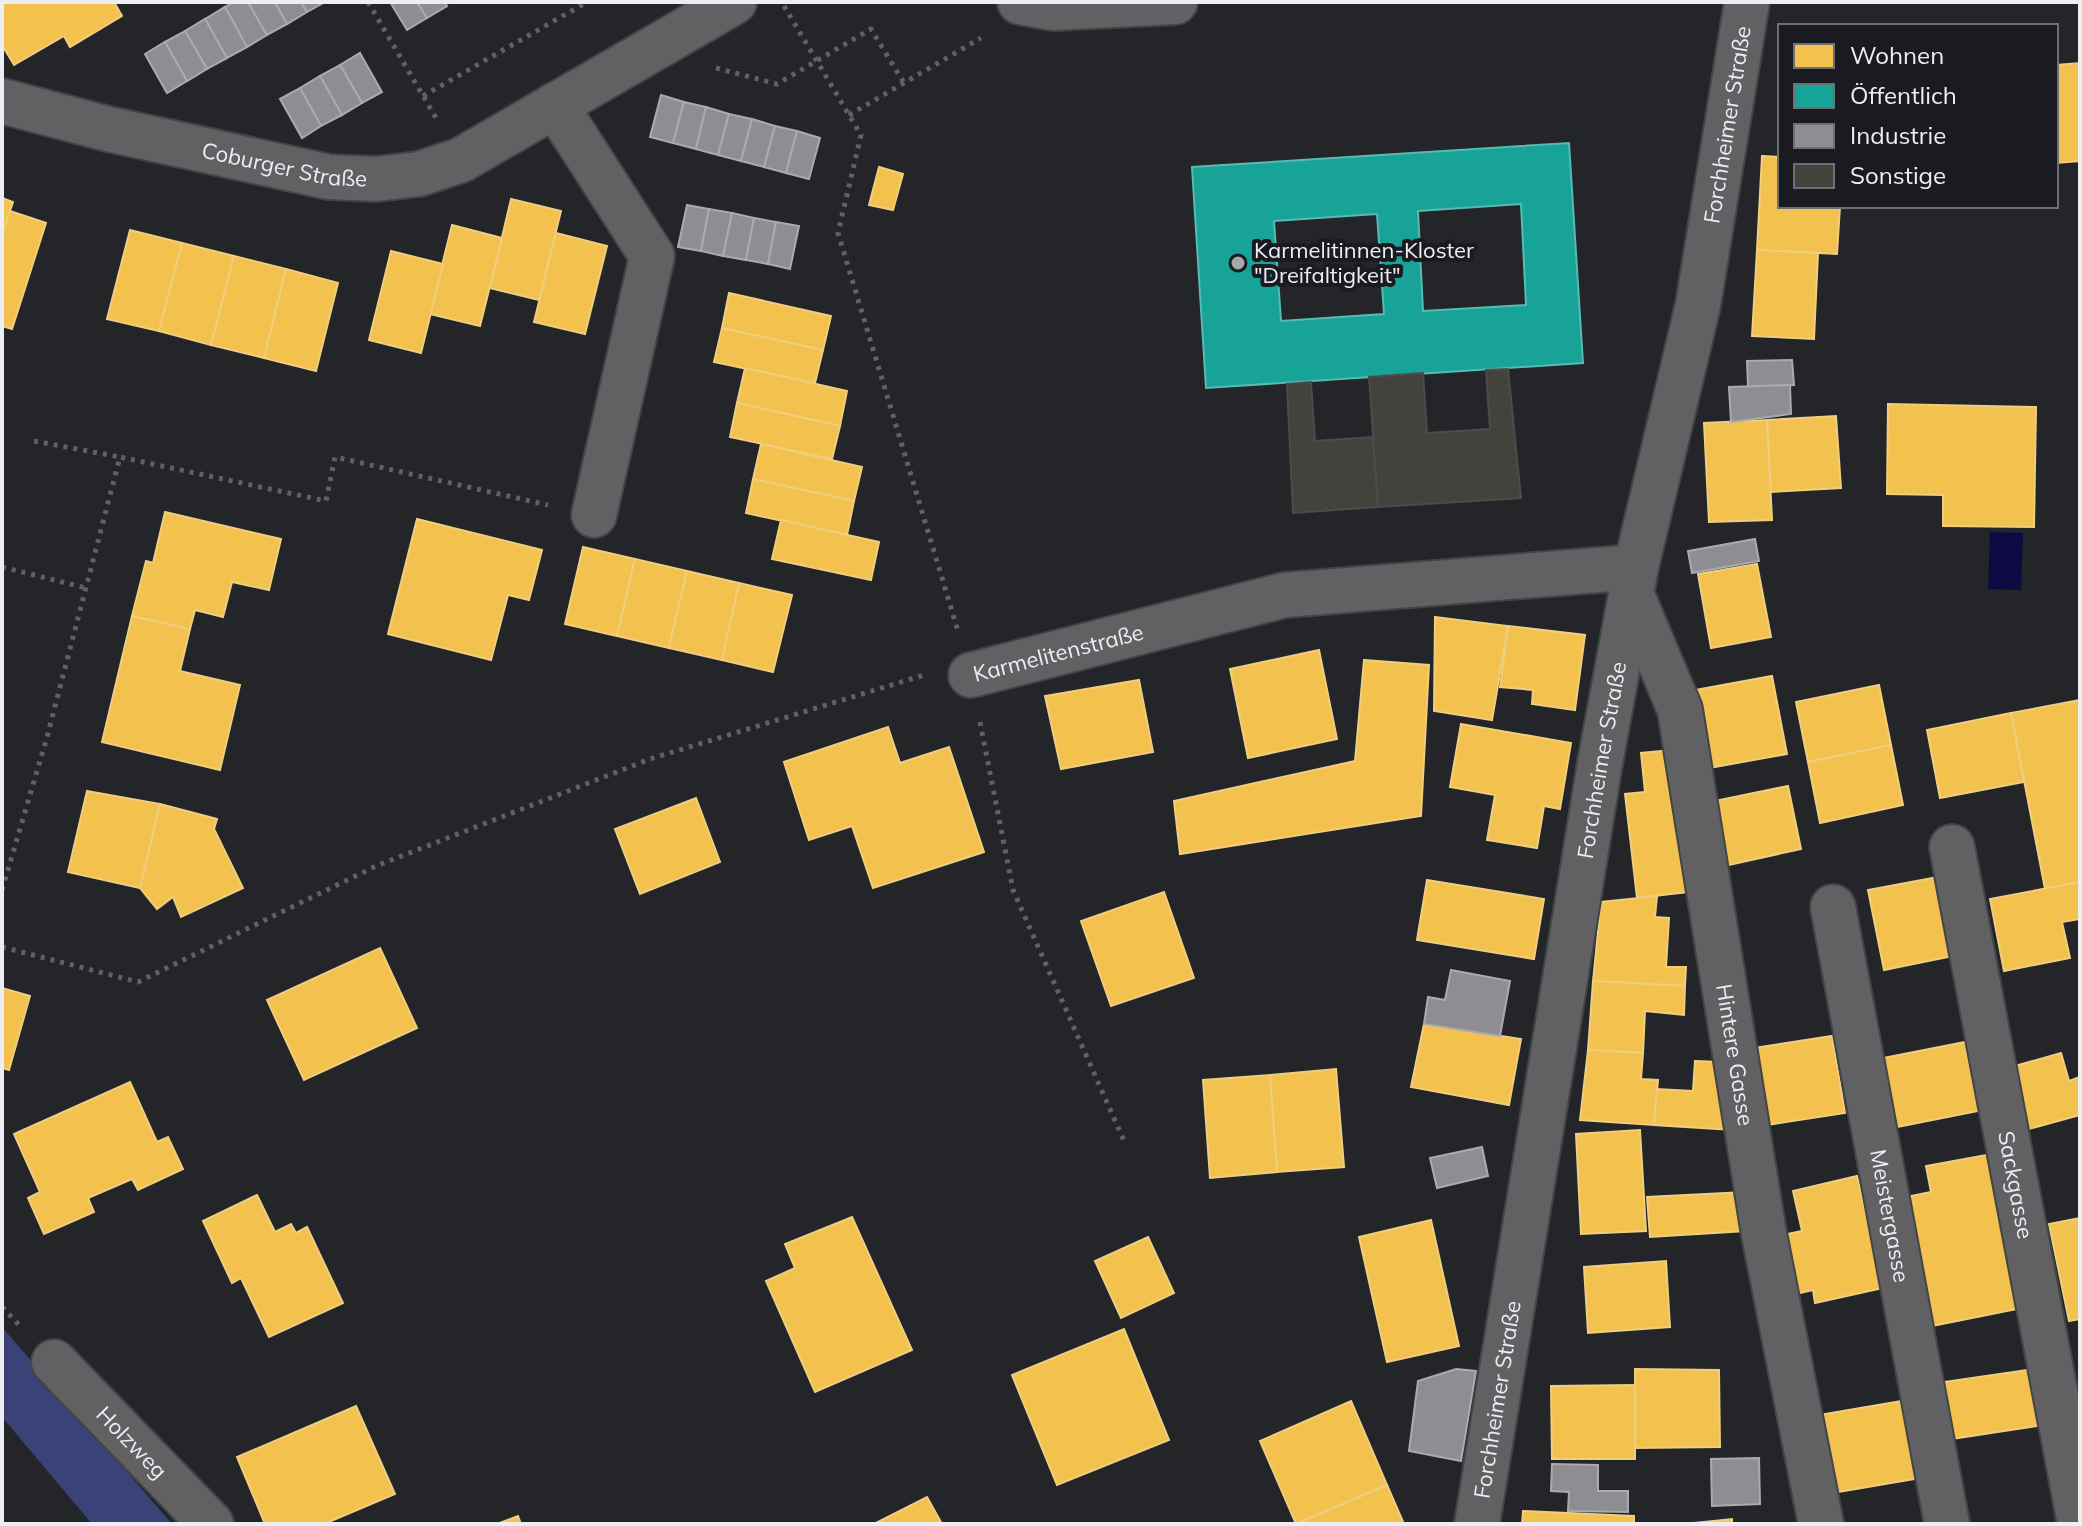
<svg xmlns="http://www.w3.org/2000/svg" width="2082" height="1526" viewBox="0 0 2082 1526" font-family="Mulish,sans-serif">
<rect width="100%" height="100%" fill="#242529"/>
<path fill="#3a4278" d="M2 1327 172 1524H92L2 1417Z"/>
<path fill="#0d0942" d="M1990 532 2023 533 2021 590 1988 589Z"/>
<g fill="#f2c14e" stroke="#f0ce80" stroke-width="2">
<path d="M2 2H114L122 16 70 47 64 36 14 65 2 45Z"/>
<path d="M2080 63V161L2056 163V65Z"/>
<path d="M1762 156 1780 157V206H1840L1837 254 1757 250Z"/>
<path d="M879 167 903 174 893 210 869 205Z"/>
<path d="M2 198 13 202 2 235Z"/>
<path d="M511 199 561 211 539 300 490 288Z"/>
<path d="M10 211 46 223 12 329 2 326V235Z"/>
<path d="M452 225 502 238 480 326 430 314Z"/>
<path d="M130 230 182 243 159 331 107 319Z"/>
<path d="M556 233 607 246 585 334 534 322Z"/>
<path d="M182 243 234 256 211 345 159 331Z"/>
<path d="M1757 250 1818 253 1814 339 1752 336Z"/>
<path d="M391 251 443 264 421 353 369 340Z"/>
<path d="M234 256 286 269 264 358 211 345Z"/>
<path d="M286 269 338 283 316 371 264 358Z"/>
<path d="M729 293 831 316 823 350 722 328Z"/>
<path d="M722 328 823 350 815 383 714 362Z"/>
<path d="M745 368 847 391 840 426 737 403Z"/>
<path d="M737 403 840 426 832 459 730 437Z"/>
<path d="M1888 404 2036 407 2034 527 1943 526V495L1887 494Z"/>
<path d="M1836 416 1841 488 1771 492 1767 420Z"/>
<path d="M1767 420 1772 520 1709 522 1704 423Z"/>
<path d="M761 444 862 467 854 501 753 479Z"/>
<path d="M753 479 854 501 847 535 746 513Z"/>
<path d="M165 512 281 539 269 590 232 582 223 617 195 610 190 629 132 616 146 561 153 563Z"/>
<path d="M417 519 542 550 529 600 508 595 491 660 388 634Z"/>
<path d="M781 520 879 542 871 580 772 559Z"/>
<path d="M583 547 635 559 617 636 565 624Z"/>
<path d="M635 559 687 571 669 648 617 636Z"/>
<path d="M1757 564 1771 637 1711 648 1698 574Z"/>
<path d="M687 571 739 583 722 660 669 648Z"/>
<path d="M739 583 792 595 773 672 722 660Z"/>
<path d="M132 616 190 629 180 671 240 685 220 770 102 742Z"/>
<path d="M1435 617 1508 626 1492 720 1434 711Z"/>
<path d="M1508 626 1585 635 1575 710 1532 704 1533 690 1500 687Z"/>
<path d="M1319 650 1337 739 1248 758 1230 669Z"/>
<path d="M1364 660 1429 665 1421 816 1180 854 1174 801 1355 761Z"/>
<path d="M1772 676 1787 754 1709 768 1695 690Z"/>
<path d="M1139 680 1153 752 1061 769 1045 696Z"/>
<path d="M1879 685 1891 745 1808 762 1796 702Z"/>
<path d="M2080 700V882L2045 889 2011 713Z"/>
<path d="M2011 713 2024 782 1940 798 1927 730Z"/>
<path d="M1461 724 1571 743 1560 809 1544 806 1537 848 1487 840 1495 795 1450 787Z"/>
<path d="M888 727 900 763 949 747 984 852 873 888 852 826 809 840 784 762Z"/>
<path d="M1891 745 1903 805 1820 823 1808 762Z"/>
<path d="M1671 750 1688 892 1637 898 1625 794 1645 792 1641 753Z"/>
<path d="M1788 786 1801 849 1724 866 1710 802Z"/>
<path d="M87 791 160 804 140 888 68 872Z"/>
<path d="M696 798 720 862 640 894 615 829Z"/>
<path d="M160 804 217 819 214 829 243 888 181 917 173 897 157 909 140 888Z"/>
<path d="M1938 877 1953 956 1884 970 1868 890Z"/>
<path d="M1427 880 1544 899 1534 959 1417 940Z"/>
<path d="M2080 882V919L2062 922 2070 958 2004 971 1990 899Z"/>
<path d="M1164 892 1194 978 1111 1006 1081 921Z"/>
<path d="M1657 896 1655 917 1669 918 1666 967H1686L1685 986 1593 981 1601 902Z"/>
<path d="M380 948 417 1028 304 1080 267 1000Z"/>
<path d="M1593 981 1685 986 1684 1015 1645 1011 1643 1053 1588 1050Z"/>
<path d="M2 988 30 996 9 1070 2 1068Z"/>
<path d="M1424 1024 1521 1039 1509 1105 1411 1087Z"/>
<path d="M1832 1036 1845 1113 1760 1126 1747 1049Z"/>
<path d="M1965 1042 1978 1111 1892 1128 1878 1059Z"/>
<path d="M1588 1050 1643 1053 1641 1079 1658 1080 1654 1125 1580 1120Z"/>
<path d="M2061 1053 2069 1081 2080 1077V1115L2025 1130 2008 1068Z"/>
<path d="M1695 1061 1720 1062 1732 1130 1654 1125 1657 1089 1693 1091Z"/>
<path d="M1336 1069 1344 1167 1277 1172 1270 1075Z"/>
<path d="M1270 1075 1277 1172 1210 1178 1203 1080Z"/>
<path d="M130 1082 157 1142 168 1137 183 1169 138 1190 132 1179 88 1198 94 1212 44 1234 28 1198 40 1192 14 1134Z"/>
<path d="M1640 1130 1646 1231 1581 1234 1576 1134Z"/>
<path d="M1987 1155 2017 1309 1922 1328 1896 1199 1931 1192 1926 1166Z"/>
<path d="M1857 1176 1883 1288 1815 1303 1813 1290 1791 1295 1778 1236 1802 1231 1793 1191Z"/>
<path d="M1744 1192 1746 1231 1650 1237 1647 1197Z"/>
<path d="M257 1195 275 1232 291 1224 296 1233 307 1227 343 1303 269 1337 241 1278 232 1283 203 1221Z"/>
<path d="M852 1217 912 1350 815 1392 766 1281 795 1268 785 1244Z"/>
<path d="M2080 1218V1319L2069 1321 2049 1224Z"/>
<path d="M1431 1220 1459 1346 1387 1362 1359 1237Z"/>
<path d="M1148 1237 1174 1293 1121 1318 1095 1261Z"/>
<path d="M1666 1261 1670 1327 1588 1333 1584 1267Z"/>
<path d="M1124 1329 1169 1440 1057 1485 1012 1375Z"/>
<path d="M2041 1368 2050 1424 1938 1441 1930 1384Z"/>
<path d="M1635 1369 1719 1370 1720 1447 1635 1448Z"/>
<path d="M1635 1385V1459H1552L1551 1386Z"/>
<path d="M1351 1401 1387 1485 1296 1524 1260 1441Z"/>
<path d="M1902 1401 1915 1479 1826 1494 1813 1416Z"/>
<path d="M356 1406 395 1494 324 1524H265L237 1457Z"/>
<path d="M1387 1485 1404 1524H1296Z"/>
<path d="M927 1497 942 1524H874Z"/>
<path d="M1523 1511 1634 1516V1524H1522Z"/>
<path d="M518 1516 521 1524H497Z"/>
<path d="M1732 1519V1524H1684Z"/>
</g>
<path fill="#17a398" stroke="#57bab3" stroke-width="2" fill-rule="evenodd" d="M1569 143 1583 363 1206 388 1192 167ZM1521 204 1526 305 1423 311 1418 211ZM1377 214 1384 314 1281 321 1274 221Z"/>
<g fill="#8d8d92" stroke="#aaaaaf" stroke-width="2">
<path d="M234 2H248L267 35 247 47 225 7Z"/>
<path d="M248 2H275L287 24 267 35Z"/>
<path d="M275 2H301L307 12 287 24Z"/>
<path d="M301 2H325L307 12Z"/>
<path d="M390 2H417L427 18 407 30Z"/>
<path d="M417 2H445L447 6 427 18Z"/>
<path d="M225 7 247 47 227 58 205 19Z"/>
<path d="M205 19 227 58 207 69 185 31Z"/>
<path d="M185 31 207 69 187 81 165 42Z"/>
<path d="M165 42 187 81 167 93 145 54Z"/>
<path d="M360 53 382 92 362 103 340 65Z"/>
<path d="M340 65 362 103 342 115 320 76Z"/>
<path d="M320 76 342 115 321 126 300 88Z"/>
<path d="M300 88 321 126 302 138 280 99Z"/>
<path d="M661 95 684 102 673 143 650 137Z"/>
<path d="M684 102 706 107 696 149 673 143Z"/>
<path d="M706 107 729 114 718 155 696 149Z"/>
<path d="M729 114 752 119 741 161 718 155Z"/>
<path d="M752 119 775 126 764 167 741 161Z"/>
<path d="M775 126 797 131 786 173 764 167Z"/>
<path d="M797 131 820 138 809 179 786 173Z"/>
<path d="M687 205 709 209 701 251 678 247Z"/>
<path d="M709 209 732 213 723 256 701 251Z"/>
<path d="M732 213 754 218 746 260 723 256Z"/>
<path d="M754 218 776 222 768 264 746 260Z"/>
<path d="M776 222 799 226 790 269 768 264Z"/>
<path d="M1792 360 1794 385 1748 387 1747 361Z"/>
<path d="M1790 385 1791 414 1731 422 1729 387Z"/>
<path d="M1755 539 1759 561 1692 573 1688 551Z"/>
<path d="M1451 970 1510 981 1500 1036 1424 1024 1428 997 1445 1000Z"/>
<path d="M1482 1147 1488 1176 1437 1188 1430 1158Z"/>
<path d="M1456 1369 1476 1371 1461 1461 1409 1451 1418 1381Z"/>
<path d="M1759 1458 1760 1504 1712 1506 1711 1459Z"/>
<path d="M1552 1464 1598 1465V1491H1628V1512L1568 1511 1569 1492 1551 1491Z"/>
</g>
<g fill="#43423c" stroke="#4c4c4c" stroke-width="2">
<path d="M1508 369 1521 498 1378 507 1369 377 1423 373 1427 433 1490 429 1486 370Z"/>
<path d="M1311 382 1315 441 1373 437 1378 507 1293 513 1287 384Z"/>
</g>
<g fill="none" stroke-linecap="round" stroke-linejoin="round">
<g stroke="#434447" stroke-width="48">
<g id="minor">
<path d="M1020 2 1053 8 1175 2"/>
<path id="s1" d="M2 101 108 129 329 177 376 179 419 174 461 160 734 2"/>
<path d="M555 105 652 256 594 515"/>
<path id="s2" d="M1631 593 1680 710 1764 1234 1821 1524"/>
<path id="s3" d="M971 675 1285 595 1636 567"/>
<path id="s4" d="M1952 847 2080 1524"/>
<path id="s5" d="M1833 907 1947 1524"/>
<path id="s6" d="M54 1362 211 1524"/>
<path id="s7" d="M1477 1524 1600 763 1636 567 1698 305 1747 2"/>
</g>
</g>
<g stroke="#606165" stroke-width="5" stroke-dasharray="4 6" stroke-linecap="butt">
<path d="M368 2 436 118"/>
<path d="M784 6 861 135 838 233 958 631"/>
<path d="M716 68 777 84 871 29 904 83"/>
<path d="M423 96 587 2"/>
<path d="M849 115 981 38"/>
<path d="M34 441 120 457"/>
<path d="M2 567 86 588"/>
<path d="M980 722 1013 890 1125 1143"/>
<path d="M2 890 47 737 120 457 326 501 335 457 548 505"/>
<path d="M2 947 138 982 376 866 650 759 924 675"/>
<path d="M2 1307 21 1327"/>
</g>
<use href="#minor" stroke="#616164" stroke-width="44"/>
</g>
<circle fill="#a7a8ac" stroke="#191b21" stroke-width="3" cx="1238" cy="263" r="8"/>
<g text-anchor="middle" stroke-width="8" stroke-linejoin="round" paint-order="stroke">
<g font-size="22" fill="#edeef3" stroke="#191b21">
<text dy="8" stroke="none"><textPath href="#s7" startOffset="1422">Forchheimer Straße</textPath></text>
<text dy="8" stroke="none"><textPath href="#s1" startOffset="290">Coburger Straße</textPath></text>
<text dy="8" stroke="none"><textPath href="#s3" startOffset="90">Karmelitenstraße</textPath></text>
<text dy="8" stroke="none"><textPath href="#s7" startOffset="774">Forchheimer Straße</textPath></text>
<text dy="8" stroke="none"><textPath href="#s2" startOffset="476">Hintere Gasse</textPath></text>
<text dy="8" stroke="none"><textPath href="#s4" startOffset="344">Sackgasse</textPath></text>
<text dy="8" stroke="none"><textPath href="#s5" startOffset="314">Meistergasse</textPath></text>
<text dy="8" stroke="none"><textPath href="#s7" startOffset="126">Forchheimer Straße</textPath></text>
<text dy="8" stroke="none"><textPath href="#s6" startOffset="112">Holzweg</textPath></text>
</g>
<g font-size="22" fill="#edeef3" stroke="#191b21" text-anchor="start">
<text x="1254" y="258">Karmelitinnen-Kloster<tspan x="1254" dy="25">"Dreifaltigkeit"</tspan></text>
</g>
</g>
<rect width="2082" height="1526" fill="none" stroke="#edeef3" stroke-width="8"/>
<rect x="1778" y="24" width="280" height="184" fill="#191b21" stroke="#6e6f75" stroke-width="2"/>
<rect x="1794" y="44" width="40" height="24" fill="#f2c14e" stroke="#6e6f75" stroke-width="2"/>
<text x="1850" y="64" font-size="24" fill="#edeef3">Wohnen</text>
<rect x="1794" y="84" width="40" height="24" fill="#17a398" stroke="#6e6f75" stroke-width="2"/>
<text x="1850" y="104" font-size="24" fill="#edeef3">Öffentlich</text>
<rect x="1794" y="124" width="40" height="24" fill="#8d8d92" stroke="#6e6f75" stroke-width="2"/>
<text x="1850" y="144" font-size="24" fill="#edeef3">Industrie</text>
<rect x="1794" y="164" width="40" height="24" fill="#43423c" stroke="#6e6f75" stroke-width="2"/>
<text x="1850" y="184" font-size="24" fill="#edeef3">Sonstige</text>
</svg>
